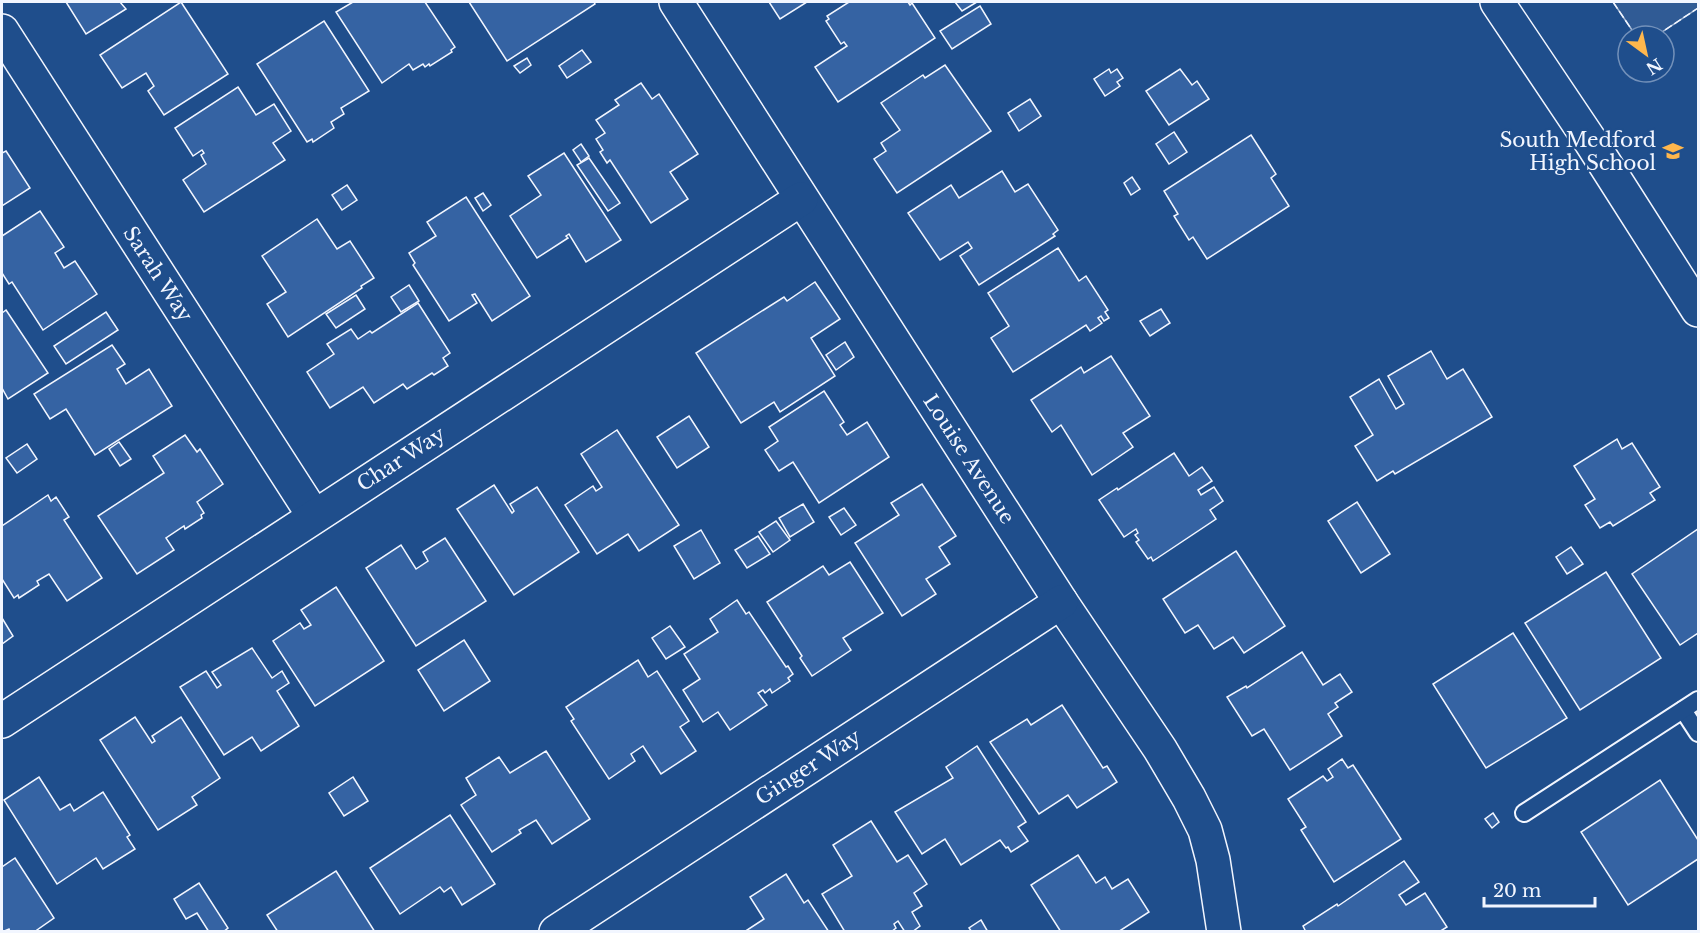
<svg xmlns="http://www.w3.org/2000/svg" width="1700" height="933" viewBox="0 0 1700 933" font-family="'Libre Baskerville',serif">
<rect width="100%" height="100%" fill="#1f4e8c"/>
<path fill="#305b95" stroke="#a8bbd7" stroke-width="1.5" d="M1613 2H1698V8L1656 36H1636Z"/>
<g fill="#3563a3" stroke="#f2f6ff" stroke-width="1.5">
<path d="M66 2H120L126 9 86 34Z"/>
<path d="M181 2 228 74 164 115 148 91 154 86 146 73 122 88 100 55Z"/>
<path d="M353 2H425L455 47 451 50 452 52 430 66 429 64 425 67 423 64 413 70 409 64 382 83 336 12Z"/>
<path d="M469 2H594L595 4 507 61Z"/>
<path d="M769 2H807L780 19Z"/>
<path d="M849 2H908L910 5 912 3 935 38 838 102 815 67 847 46 844 42 841 44 826 21 829 19 827 16Z"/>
<path d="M955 2H977L962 11Z"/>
<path d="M980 6 991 24 952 49 940 31Z"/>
<path d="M324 21 369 91 341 108 344 114 331 122 334 128 313 142 312 139 307 142 257 64Z"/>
<path d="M582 50 591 62 567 78 559 66Z"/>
<path d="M527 58 531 65 520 73 514 66Z"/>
<path d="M945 65 991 131 897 193 874 159 886 151 881 143 900 130 881 103 923 75 925 78Z"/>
<path d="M1109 69 1111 73 1117 69 1123 78 1117 82 1120 86 1105 96 1094 79Z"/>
<path d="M1180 69 1192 85 1197 81 1209 99 1169 125 1146 91Z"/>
<path d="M641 83 652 99 659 94 698 154 670 172 688 199 651 223 610 160 607 163 600 152 603 150 596 139 605 133 596 120 619 105 615 100Z"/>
<path d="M238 87 256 115 274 104 291 131 273 143 285 160 204 212 183 180 206 164 201 155 204 153 202 150 193 156 175 128Z"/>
<path d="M1030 99 1041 116 1019 131 1008 113Z"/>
<path d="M1174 132 1187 152 1169 164 1156 144Z"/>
<path d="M1251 135 1276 174 1271 178 1289 206 1207 259 1193 237 1189 240 1174 216 1178 214 1164 191Z"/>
<path d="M581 144 589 156 581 162 573 150Z"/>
<path d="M6 151 30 188 2 206V153Z"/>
<path d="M564 153 621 240 586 262 569 234 566 236 568 238 537 258 510 216 541 195 528 176Z"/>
<path d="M589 158 620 203 608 211 577 165Z"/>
<path d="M1002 171 1015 192 1028 184 1058 230 1053 234 1055 236 979 285 960 256 972 248 968 242 940 260 908 213 951 185 959 198Z"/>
<path d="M1132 177 1140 189 1131 195 1124 183Z"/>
<path d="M347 185 357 200 342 210 332 195Z"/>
<path d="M483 193 491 205 483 211 475 198Z"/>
<path d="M466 197 530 296 492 321 475 294 472 295 477 303 449 321 413 265 415 263 409 253 436 236 427 222Z"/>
<path d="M40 211 64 247 55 253 64 268 75 261 97 294 43 330 12 282 9 284 2 273V236Z"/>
<path d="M317 219 337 249 350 241 374 278 361 286 362 288 288 337 267 304 286 292 262 256Z"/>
<path d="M1058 248 1079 281 1086 276 1108 310 1105 312 1109 318 1104 321 1101 316 1098 318 1102 323 1090 331 1086 325 1013 372 991 338 1009 326 988 293Z"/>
<path d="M815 282 840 319 811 338 835 376 780 412 774 402 741 423 696 353 784 297 787 301Z"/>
<path d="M409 285 419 301 401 312 391 297Z"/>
<path d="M356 295 365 309 336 328 326 314Z"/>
<path d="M418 303 450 353 443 358 448 366 434 375 432 373 407 389 403 384 374 403 363 387 330 408 307 372 334 354 327 344 351 329 358 339 370 331 372 333Z"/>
<path d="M1161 309 1170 323 1150 336 1140 321Z"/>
<path d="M6 310 48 373 8 399 2 388V313Z"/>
<path d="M106 312 118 330 66 364 54 346Z"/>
<path d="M845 342 854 357 836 370 826 355Z"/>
<path d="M112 345 125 364 117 369 126 384 149 369 172 406 95 455 66 409 50 419 34 394Z"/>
<path d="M1431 351 1447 379 1463 369 1492 417 1395 474 1393 471 1377 481 1355 446 1373 435 1350 397 1379 379 1396 409 1404 404 1388 376Z"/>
<path d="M1111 356 1150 416 1123 433 1133 447 1092 475 1061 425 1052 432 1031 400 1081 367 1084 373Z"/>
<path d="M824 391 844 422 840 425 847 435 867 422 889 457 819 503 793 462 779 471 765 450 778 441 769 427Z"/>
<path d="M689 416 709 447 677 468 657 437Z"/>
<path d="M617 430 679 525 639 551 628 534 597 554 565 505 593 486 596 491 602 487 581 454Z"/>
<path d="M185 435 197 452 200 449 223 484 197 502 204 513 201 515 202 518 185 529 184 526 166 538 174 550 137 574 98 516 164 473 153 456Z"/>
<path d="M1617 439 1622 449 1632 443 1660 487 1650 493 1655 500 1613 526 1610 522 1600 528 1585 505 1595 499 1574 466Z"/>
<path d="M119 442 131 459 120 466 109 449Z"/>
<path d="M27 444 37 459 17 473 6 458Z"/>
<path d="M1174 453 1189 476 1202 467 1212 481 1198 490 1201 495 1214 487 1223 501 1210 510 1216 519 1153 561 1151 557 1148 559 1136 542 1139 540 1135 535 1138 533 1136 529 1124 537 1099 500 1117 488 1118 490Z"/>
<path d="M922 484 956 536 939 547 950 564 926 579 936 594 902 616 855 543 899 515 891 503Z"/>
<path d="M494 485 512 513 514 511 510 504 537 487 579 552 514 595 457 509Z"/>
<path d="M48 495 51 501 56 497 69 517 64 520 102 578 67 601 49 574 37 581 39 585 19 598 18 595 14 598 2 579V526Z"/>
<path d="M1357 502 1390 554 1361 573 1328 521Z"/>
<path d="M803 504 814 522 790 537 779 518Z"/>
<path d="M844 508 856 525 841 535 829 517Z"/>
<path d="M776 521 790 540 773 552 759 532Z"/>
<path d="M1698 529V633L1680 645 1632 574Z"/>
<path d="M701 530 720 563 694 579 674 546Z"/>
<path d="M758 536 770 554 747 568 735 550Z"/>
<path d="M445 538 486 601 416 646 366 568 401 545 416 569 428 561 423 552Z"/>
<path d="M1571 547 1583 564 1567 574 1556 557Z"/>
<path d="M1236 551 1285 626 1244 653 1233 637 1214 649 1198 625 1185 633 1163 599Z"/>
<path d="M850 562 883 613 843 638 851 650 812 676 800 658 802 656 767 602 823 566 829 575Z"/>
<path d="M1606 572 1661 658 1580 710 1525 623Z"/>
<path d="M336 587 384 661 315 706 273 641 300 623 304 629 311 625 301 610Z"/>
<path d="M737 600 746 614 749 612 786 667 788 666 793 674 788 678 790 681 772 693 770 689 765 693 763 690 758 693 767 705 730 730 718 712 703 722 683 690 700 679 684 654 718 632 710 619Z"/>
<path d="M2 618 13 636 2 644Z"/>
<path d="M670 626 685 647 666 659 652 638Z"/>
<path d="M1513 633 1567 718 1486 768 1433 684Z"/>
<path d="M464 640 490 681 444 711 418 670Z"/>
<path d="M252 648 272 678 282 671 289 683 277 691 299 726 261 751 252 737 224 755 180 687 206 671 217 688 221 685 212 672Z"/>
<path d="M1302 652 1323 685 1340 674 1352 692 1335 703 1338 707 1328 714 1342 736 1290 770 1264 729 1252 736 1227 697 1246 686 1247 688Z"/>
<path d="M638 660 648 677 657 671 689 721 680 727 696 751 661 774 643 746 631 754 635 761 609 779 571 721 574 719 566 707Z"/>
<path d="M1062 705 1103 768 1107 766 1117 782 1077 808 1068 795 1039 814 990 742 1027 719 1031 725Z"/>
<path d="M135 717 152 743 155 741 152 736 181 717 220 778 192 797 197 805 158 830 100 740Z"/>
<path d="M977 746 1026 822 1018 827 1028 841 1011 852 1008 847 1006 848 1000 840 961 865 945 839 922 854 895 812 953 778 946 767Z"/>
<path d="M546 751 590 819 552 844 536 820 519 830 521 833 492 852 461 805 476 795 466 778 499 757 510 773Z"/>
<path d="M1342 759 1348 768 1353 765 1401 839 1334 882 1301 830 1306 827 1288 799 1323 776 1327 781 1333 777 1328 769Z"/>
<path d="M39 777 60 810 70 804 74 811 103 792 130 835 127 837 135 849 103 869 96 858 57 884 4 800Z"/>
<path d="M353 777 368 801 344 816 329 793Z"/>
<path d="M1660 780 1698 840V859L1628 905 1581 832Z"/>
<path d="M1493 813 1499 822 1492 828 1485 819Z"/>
<path d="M450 815 495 884 462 905 451 887 444 892 440 887 400 914 370 868Z"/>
<path d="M871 821 897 862 908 855 927 884 914 893 922 906 912 912 920 926 912 932H905L898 921 894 924 896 928 891 932H845L822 894 852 876 833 845Z"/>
<path d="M1078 855 1096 883 1105 877 1112 889 1128 879 1149 912 1118 932H1061L1031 885Z"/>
<path d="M15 858 54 918 34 932H10L9 929 2 932V867Z"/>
<path d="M1404 861 1419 882 1399 895 1406 905 1425 893 1447 927 1439 932H1306L1303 926 1337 904 1338 906Z"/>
<path d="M336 871 375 932H278L267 915Z"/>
<path d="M786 874 804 903 808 900 829 932H744L764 919 750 897Z"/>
<path d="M199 883 228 928 223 932H209L197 913 186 919 174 899Z"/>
<path d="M981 920 988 932H972L969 928Z"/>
</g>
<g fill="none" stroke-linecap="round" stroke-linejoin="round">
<g stroke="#f2f6ff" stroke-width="20">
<g id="lane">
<path d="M1683 710 1698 733"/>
<path d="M1524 813 1698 700"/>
</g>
</g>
<g stroke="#f2f6ff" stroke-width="36">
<g id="street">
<path d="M676 2 1061 602 1160 749 1189 798 1205 830 1213 860 1224 932"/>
<path d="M2 31 314 516"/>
<path d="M2 721 801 199"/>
<path d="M556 932 1061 602"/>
</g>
</g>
<g stroke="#f2f6ff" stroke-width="36">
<path id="secondary" d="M1497 2 1591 142 1698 310"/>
</g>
<use href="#lane" stroke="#1f4e8c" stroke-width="16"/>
<use href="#street" stroke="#1f4e8c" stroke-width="33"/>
<use href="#secondary" stroke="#1f4e8c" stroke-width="33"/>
<g stroke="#f2f6ff" stroke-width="1.5" stroke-dasharray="8 3" stroke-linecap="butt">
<path d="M1613 2 1636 36"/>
<path d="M1656 36 1698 8"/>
</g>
</g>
<defs>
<g id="school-bare" transform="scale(1.62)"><path d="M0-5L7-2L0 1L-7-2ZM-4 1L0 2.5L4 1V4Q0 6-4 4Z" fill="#ffb74d" stroke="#1f4e8c" stroke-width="2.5" paint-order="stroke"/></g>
</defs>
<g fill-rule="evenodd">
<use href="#school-bare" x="1673" y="151"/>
</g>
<g text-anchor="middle" stroke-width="4.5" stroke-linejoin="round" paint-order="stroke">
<g font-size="20" fill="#f2f6ff" stroke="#1f4e8c" text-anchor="end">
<text x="1656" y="147">South Medford<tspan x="1656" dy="23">High School</tspan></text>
</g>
<g font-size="20" fill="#f2f6ff" stroke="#1f4e8c">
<text transform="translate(158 274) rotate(57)" y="7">Sarah Way</text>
<text transform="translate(401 459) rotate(-33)" y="7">Char Way</text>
<text transform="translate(969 459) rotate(57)" y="7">Louise Avenue</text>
<text transform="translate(808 767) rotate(-33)" y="7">Ginger Way</text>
</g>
</g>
<rect width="1700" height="933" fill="none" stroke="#f2f6ff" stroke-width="6"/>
<g transform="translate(1646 54) rotate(147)"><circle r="28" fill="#1f4e8c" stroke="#7391ba" stroke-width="1.5"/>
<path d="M0-4.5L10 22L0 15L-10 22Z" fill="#ffb74d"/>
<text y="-9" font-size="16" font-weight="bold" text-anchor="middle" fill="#f2f6ff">N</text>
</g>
<path d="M1484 897v9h111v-9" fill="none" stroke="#f2f6ff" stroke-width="3"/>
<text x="1493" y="897" font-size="18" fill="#f2f6ff" stroke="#1f4e8c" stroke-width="4.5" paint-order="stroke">20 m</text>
</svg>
